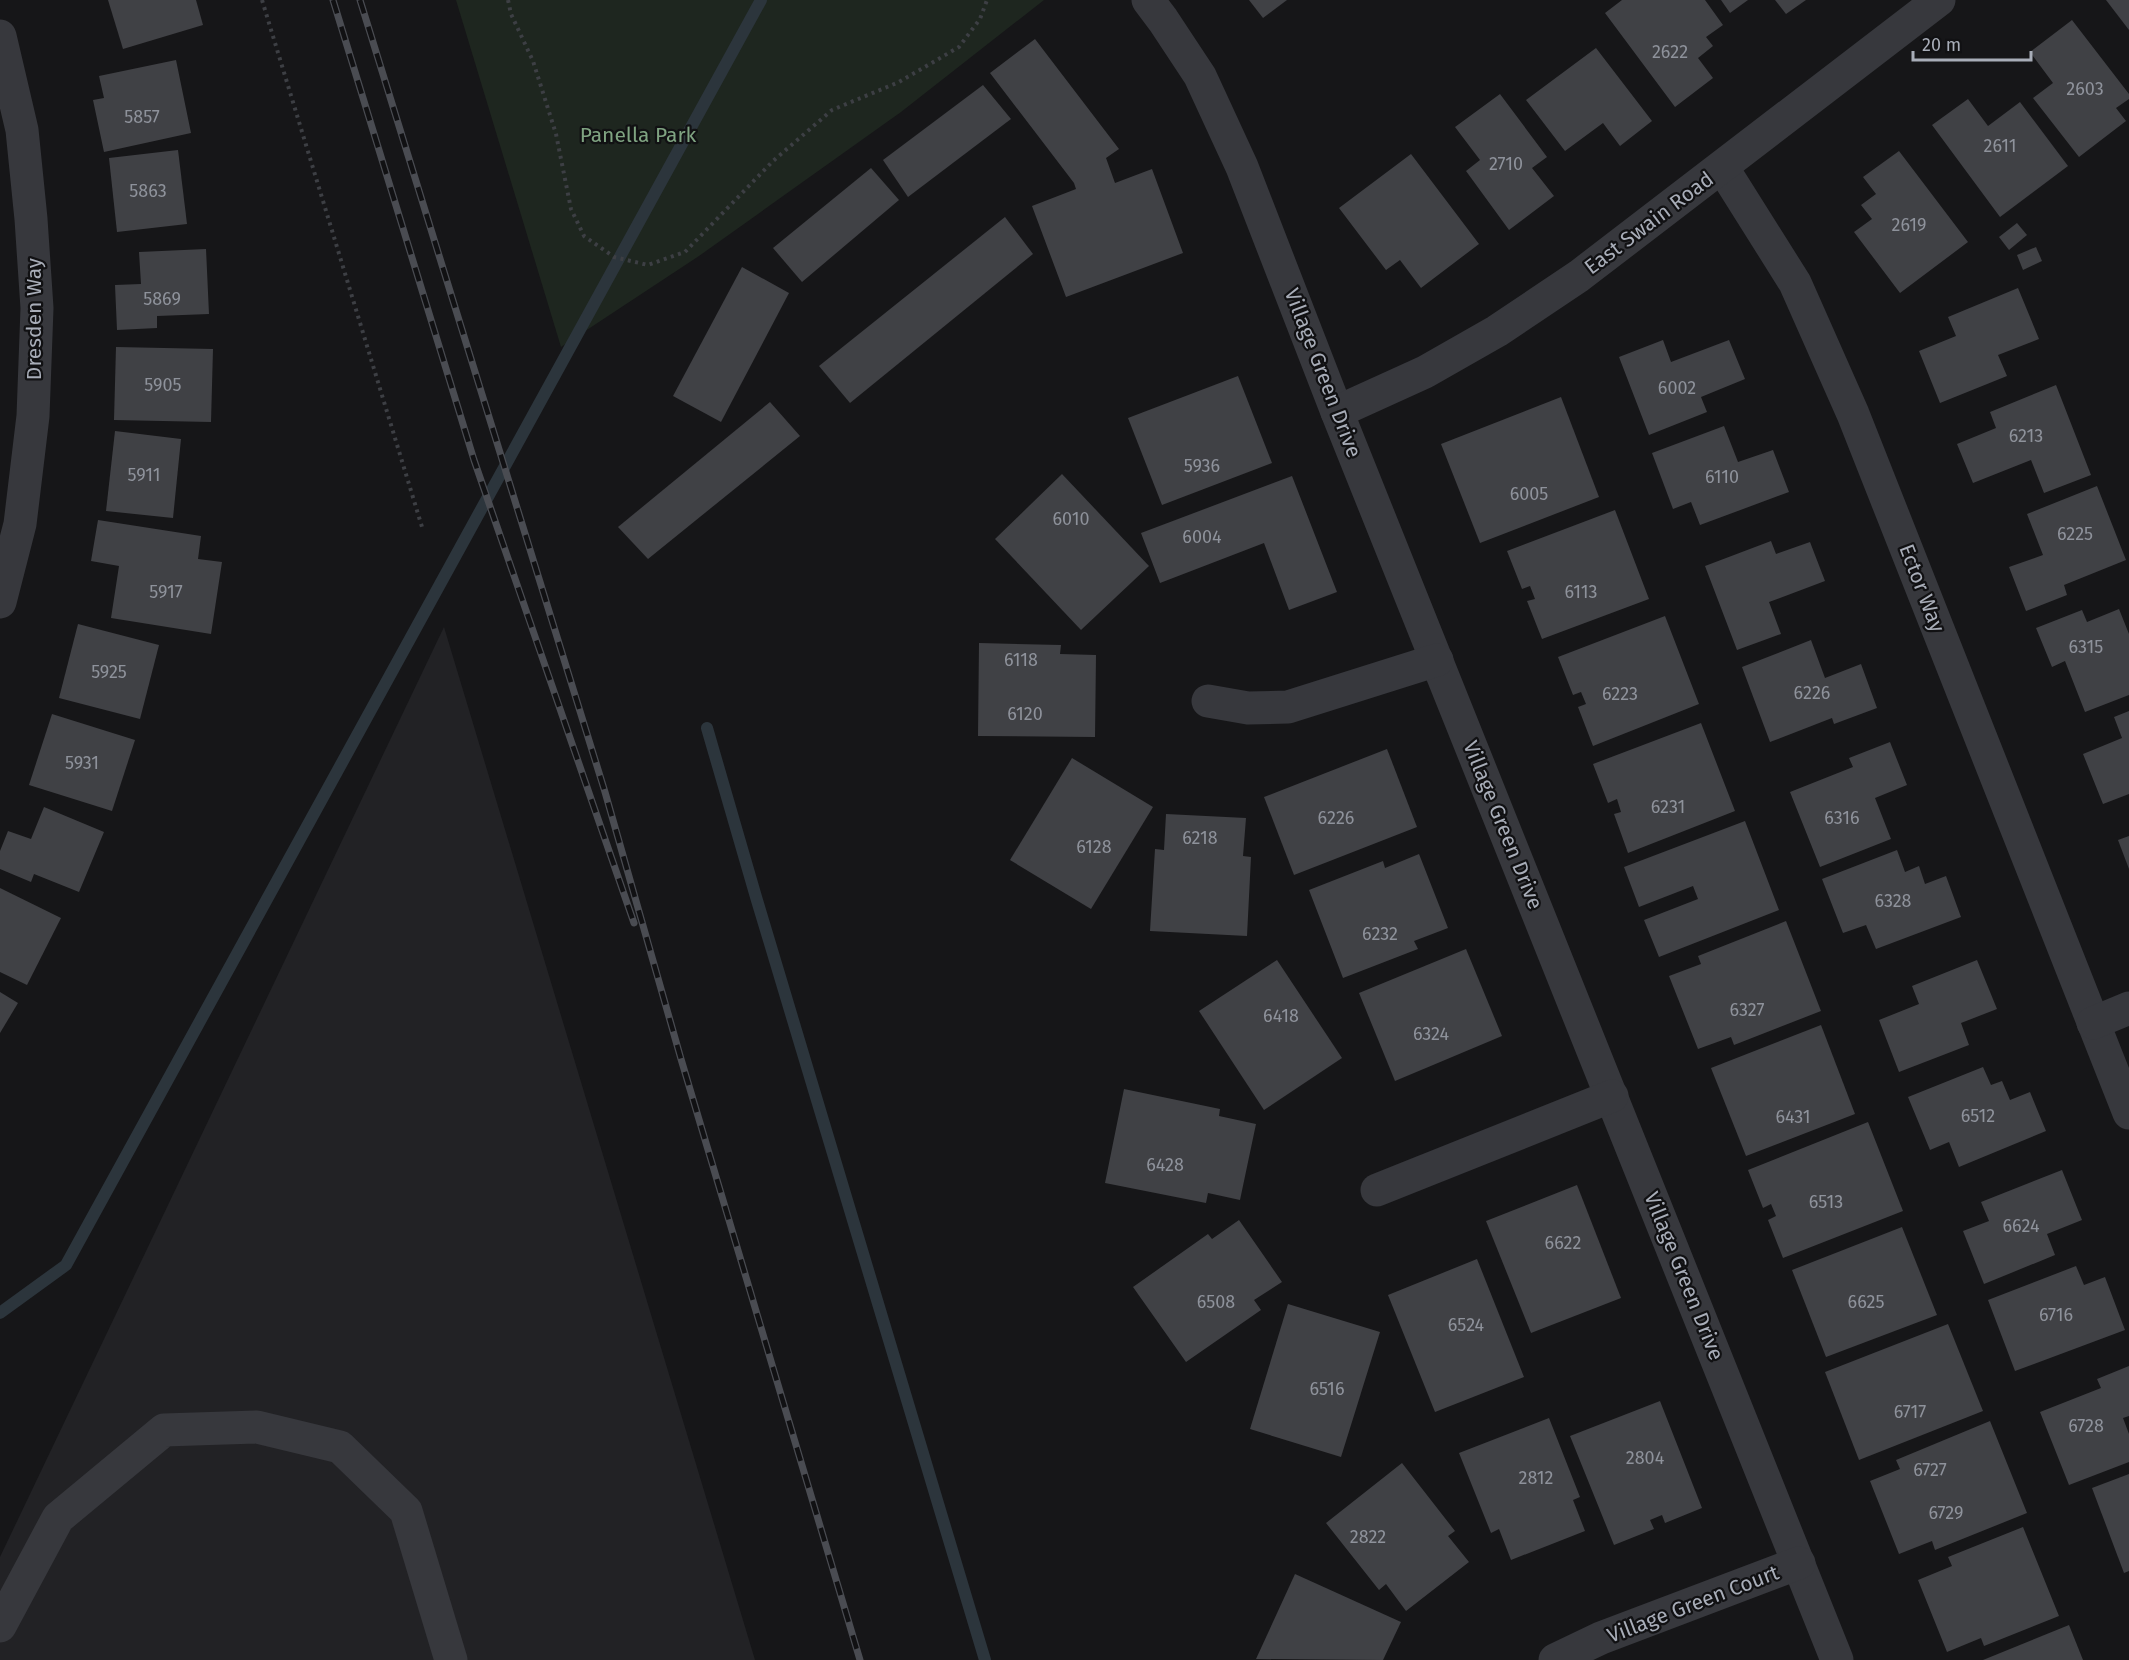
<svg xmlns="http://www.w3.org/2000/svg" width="2129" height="1660" viewBox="0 0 2129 1660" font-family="'Fira Sans',sans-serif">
<rect width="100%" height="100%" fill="#161618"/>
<path fill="#222225" d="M444 627 755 1660H0V1557Z"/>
<path fill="#1e261f" d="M456 0H1044L901 112 699 256 561 347Z"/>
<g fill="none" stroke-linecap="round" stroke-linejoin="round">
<g stroke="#2c353c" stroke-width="12">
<path d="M707 728 756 897 985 1660"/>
<path d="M0 1313 66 1265 761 0"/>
</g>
</g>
<g fill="#404145">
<path d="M108 0H196L203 25 123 49Z"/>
<path d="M1249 0H1287L1263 18Z"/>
<path d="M1622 0H1705L1723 25 1706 37 1713 46 1698 58 1713 78 1675 107 1605 13Z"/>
<path d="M1721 0H1748L1730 13Z"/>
<path d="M1775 0H1806L1786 14Z"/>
<path d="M2106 0H2129V30Z"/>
<path d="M2072 20 2129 94V99L2116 108 2126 121 2079 157 2033 98 2053 83 2030 52Z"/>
<path d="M1035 39 1119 149 1106 158 1115 183 1152 169 1183 253 1066 297 1032 206 1076 189 1074 183 990 73Z"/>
<path d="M1596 48 1652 121 1620 146 1603 123 1565 151 1526 100Z"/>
<path d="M176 60 191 133 104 152 93 100 104 98 99 76Z"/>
<path d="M983 85 1011 119 908 197 883 160Z"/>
<path d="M1500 94 1547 157 1532 168 1554 196 1509 230 1466 171 1480 160 1455 127Z"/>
<path d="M1968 99 1988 126 2020 102 2068 166 2000 217 1932 125Z"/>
<path d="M178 150 187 224 117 232 109 158Z"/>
<path d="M1899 151 1968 242 1900 293 1854 232 1872 219 1861 205 1876 194 1863 177Z"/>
<path d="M1411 154 1479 244 1421 288 1400 260 1386 270 1339 208Z"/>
<path d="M871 168 899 200 802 282 773 248Z"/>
<path d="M1005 217 1033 254 850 403 819 366Z"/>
<path d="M2017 223 2027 235 2009 250 1999 237Z"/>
<path d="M2036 247 2042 261 2023 270 2017 255Z"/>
<path d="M206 249 209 314 157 316V328L117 330 115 285 141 284 139 252Z"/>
<path d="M742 267 789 293 721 422 673 396Z"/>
<path d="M2018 288 2039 339 1998 355 2007 376 1940 403 1919 351 1956 336 1948 317Z"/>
<path d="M1663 340 1671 362 1729 340 1745 379 1701 397 1707 412 1649 435 1619 357Z"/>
<path d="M116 347 213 349 211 422 114 420Z"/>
<path d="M1238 376 1272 463 1162 505 1128 418Z"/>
<path d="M2056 385 2091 475 2044 493 2031 460 1973 483 1957 444 1996 428 1990 412Z"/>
<path d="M1561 397 1599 497 1480 543 1441 444Z"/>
<path d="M770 402 800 436 648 559 618 527Z"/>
<path d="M1724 426 1738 462 1773 450 1789 492 1700 525 1691 502 1673 509 1652 453Z"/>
<path d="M115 431 181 439 173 518 106 511Z"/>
<path d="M1062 474 1149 566 1081 630 995 539Z"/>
<path d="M1292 476 1337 592 1289 610 1264 543 1160 583 1141 533Z"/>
<path d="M2097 486 2126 560 2064 585 2067 595 2026 611 2009 567 2043 555 2027 514Z"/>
<path d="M1615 510 1649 599 1542 639 1527 601 1535 599 1530 586 1522 589 1507 551Z"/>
<path d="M98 520 201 536 198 559 222 562 211 634 111 618 119 566 91 561Z"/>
<path d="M1771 541 1776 554 1810 542 1825 581 1769 602 1781 634 1737 650 1705 566Z"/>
<path d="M2119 609 2129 634V695L2085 712 2065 661 2052 667 2036 628 2082 610 2087 622Z"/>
<path d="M1665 616 1699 704 1593 746 1578 707 1586 704 1581 692 1573 695 1558 657Z"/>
<path d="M78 624 159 645 140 719 59 698Z"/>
<path d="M1811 640 1825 678 1861 664 1877 708 1834 724 1832 718 1770 742 1742 667Z"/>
<path d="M979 643 1061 645 1060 654 1096 655 1095 737 978 736Z"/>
<path d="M2129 711V794L2103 804 2083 754 2122 738 2114 717Z"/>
<path d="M52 714 135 740 112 811 29 785Z"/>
<path d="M1701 723 1735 811 1628 853 1614 814 1621 812 1617 799 1608 803 1593 764Z"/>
<path d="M1890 742 1907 785 1875 798 1891 839 1820 867 1790 792 1853 767 1849 758Z"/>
<path d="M1387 749 1417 827 1294 875 1264 797Z"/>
<path d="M1072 758 1153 807 1091 909 1010 860Z"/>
<path d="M44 807 104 832 79 892 34 874 31 882 0 869V851L8 831 31 839Z"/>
<path d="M1166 814 1246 818 1243 856 1251 857 1247 936 1150 931 1155 849 1164 850Z"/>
<path d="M1745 821 1779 910 1659 957 1644 920 1698 899 1693 886 1639 907 1624 867Z"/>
<path d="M2129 836V869L2118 840Z"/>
<path d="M1897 850 1905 872 1919 866 1925 884 1946 876 1961 917 1876 949 1866 925 1843 933 1822 879Z"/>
<path d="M1419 854 1448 928 1414 941 1418 949 1343 978 1309 890 1383 861 1385 868Z"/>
<path d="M0 888 61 918 27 985 0 972Z"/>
<path d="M1786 921 1821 1011 1734 1045 1731 1037 1698 1049 1669 976 1701 964 1698 956Z"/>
<path d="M1466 949 1502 1036 1395 1081 1359 993Z"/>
<path d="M1277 960 1342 1058 1264 1110 1199 1011Z"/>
<path d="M1977 960 1997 1009 1961 1023 1969 1045 1899 1072 1879 1020 1919 1004 1912 986Z"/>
<path d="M0 992 18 1003 0 1033Z"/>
<path d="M1821 1025 1855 1114 1746 1156 1711 1068Z"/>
<path d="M1983 1067 1991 1085 2002 1081 2010 1100 2030 1092 2046 1131 1959 1167 1949 1142 1930 1150 1908 1097Z"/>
<path d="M1124 1089 1220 1109 1219 1116 1256 1124 1240 1200 1208 1193 1206 1203 1105 1183Z"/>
<path d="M1868 1122 1903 1211 1783 1258 1768 1220 1776 1216 1771 1204 1763 1208 1748 1170Z"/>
<path d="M2062 1170 2082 1220 2047 1234 2055 1255 1984 1284 1963 1231 1989 1221 1981 1202Z"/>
<path d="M1577 1185 1621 1298 1531 1333 1486 1221Z"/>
<path d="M1239 1220 1282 1282 1254 1300 1261 1310 1186 1362 1133 1287 1208 1234 1212 1239Z"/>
<path d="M1902 1227 1937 1315 1826 1357 1792 1270Z"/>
<path d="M1477 1259 1524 1377 1435 1412 1388 1295Z"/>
<path d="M2076 1266 2084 1285 2105 1277 2125 1330 2015 1371 1988 1300Z"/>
<path d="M1288 1304 1380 1332 1341 1457 1250 1429Z"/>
<path d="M1948 1324 1983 1411 1859 1460 1825 1372Z"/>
<path d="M2129 1366V1416L2123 1418 2129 1434V1462L2069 1485 2040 1412 2101 1388 2097 1379Z"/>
<path d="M1660 1401 1702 1508 1665 1523 1662 1515 1650 1520 1654 1529 1614 1545 1570 1436Z"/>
<path d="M1549 1418 1580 1497 1573 1500 1585 1531 1511 1560 1499 1529 1491 1533 1459 1453Z"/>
<path d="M1990 1421 2027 1513 1935 1550 1932 1541 1899 1554 1870 1481 1900 1469 1896 1460Z"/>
<path d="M1402 1463 1455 1531 1448 1536 1469 1562 1406 1611 1386 1584 1379 1590 1326 1523Z"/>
<path d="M2129 1474V1571L2124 1573 2092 1488Z"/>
<path d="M2023 1527 2059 1616 1984 1646 1981 1638 1947 1652 1918 1580 1952 1566 1948 1557Z"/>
<path d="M1295 1574 1401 1622 1383 1660 1256 1659Z"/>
<path d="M2069 1625 2083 1660H1983Z"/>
</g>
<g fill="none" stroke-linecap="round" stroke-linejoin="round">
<g stroke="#3d3f44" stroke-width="4" stroke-dasharray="3 4.5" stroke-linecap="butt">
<path d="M262 0 422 527"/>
<path d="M508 0 511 14 533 61 556 134 571 209 584 236 614 257 648 265 685 252 773 161 832 110 899 82 959 47 980 19 987 0"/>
</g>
<g stroke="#37383d" stroke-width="33">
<path d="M1148 0 1163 20 1200 76 1242 167 1337 412 1837 1660"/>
<path d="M0 36 22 130 31 219 37 308 33 416 20 524 0 602"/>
<path d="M1722 167 1795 283 1853 414 2129 1113"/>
<path d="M1337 412 1425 372 1497 331 1579 276 1939 0"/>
<path d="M1208 701 1248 708 1288 707 1437 660"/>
<path d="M2093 1023 2129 1008"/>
<path d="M1377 1190 1612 1096"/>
<path d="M0 1626 58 1518 164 1430 257 1427 340 1447 406 1511 451 1660"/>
<path d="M1555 1660 1601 1638 1799 1563"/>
</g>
<g stroke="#4a4c52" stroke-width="7">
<g id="rail">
<path d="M333 0 474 460 634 923"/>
<path d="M360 0 605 792 681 1059 860 1660"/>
</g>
</g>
<use href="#rail" stroke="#111113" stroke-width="4.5" stroke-dasharray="14" stroke-linecap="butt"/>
</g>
<g text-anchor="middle" stroke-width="4.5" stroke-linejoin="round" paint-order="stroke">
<g font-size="18" fill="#8e929b">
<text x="1670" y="58">2622</text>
<text x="2085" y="95">2603</text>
<text x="142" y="123">5857</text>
<text x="2000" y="152">2611</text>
<text x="1506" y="170">2710</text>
<text x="148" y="197">5863</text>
<text x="1909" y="231">2619</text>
<text x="162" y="305">5869</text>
<text x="163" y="391">5905</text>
<text x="1677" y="394">6002</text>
<text x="2026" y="442">6213</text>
<text x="1202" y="472">5936</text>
<text x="144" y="481">5911</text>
<text x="1722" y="483">6110</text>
<text x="1529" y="500">6005</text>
<text x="1071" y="525">6010</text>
<text x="2075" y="540">6225</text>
<text x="1202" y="543">6004</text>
<text x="166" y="598">5917</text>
<text x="1581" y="598">6113</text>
<text x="2086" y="653">6315</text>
<text x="1021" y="666">6118</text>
<text x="109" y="678">5925</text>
<text x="1812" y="699">6226</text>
<text x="1620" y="700">6223</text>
<text x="1025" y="720">6120</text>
<text x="82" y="769">5931</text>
<text x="1668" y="813">6231</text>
<text x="1336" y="824">6226</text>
<text x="1842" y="824">6316</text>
<text x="1200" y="844">6218</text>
<text x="1094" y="853">6128</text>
<text x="1893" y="907">6328</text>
<text x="1380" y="940">6232</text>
<text x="1747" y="1016">6327</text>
<text x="1281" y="1022">6418</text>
<text x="1431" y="1040">6324</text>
<text x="1978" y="1122">6512</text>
<text x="1793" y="1123">6431</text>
<text x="1165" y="1171">6428</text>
<text x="1826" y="1208">6513</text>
<text x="2021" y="1232">6624</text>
<text x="1563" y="1249">6622</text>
<text x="1216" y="1308">6508</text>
<text x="1866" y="1308">6625</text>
<text x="2056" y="1321">6716</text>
<text x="1466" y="1331">6524</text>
<text x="1327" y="1395">6516</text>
<text x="1910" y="1418">6717</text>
<text x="2086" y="1432">6728</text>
<text x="1645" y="1464">2804</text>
<text x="1930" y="1476">6727</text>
<text x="1536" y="1484">2812</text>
<text x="1946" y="1519">6729</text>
<text x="1368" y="1543">2822</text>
</g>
<g font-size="21" fill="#7fa381" stroke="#111113">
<text x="638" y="142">Panella Park</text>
</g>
<g font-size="21" fill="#a8adb8" stroke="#111113">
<text transform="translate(1649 223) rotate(-37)" y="7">East Swain Road</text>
<text transform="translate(34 319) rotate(-90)" y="7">Dresden Way</text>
<text transform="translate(1323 373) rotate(69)" y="7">Village Green Drive</text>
<text transform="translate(1922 588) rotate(69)" y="7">Ector Way</text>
<text transform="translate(1503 825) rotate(68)" y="7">Village Green Drive</text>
<text transform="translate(1684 1276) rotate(68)" y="7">Village Green Drive</text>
<text transform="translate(1693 1604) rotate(-21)" y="7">Village Green Court</text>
</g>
</g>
<path d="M1913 51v9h118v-9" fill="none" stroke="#a8adb8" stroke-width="3"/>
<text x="1922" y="51" font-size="18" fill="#a8adb8" stroke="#111113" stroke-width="4.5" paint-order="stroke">20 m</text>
</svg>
